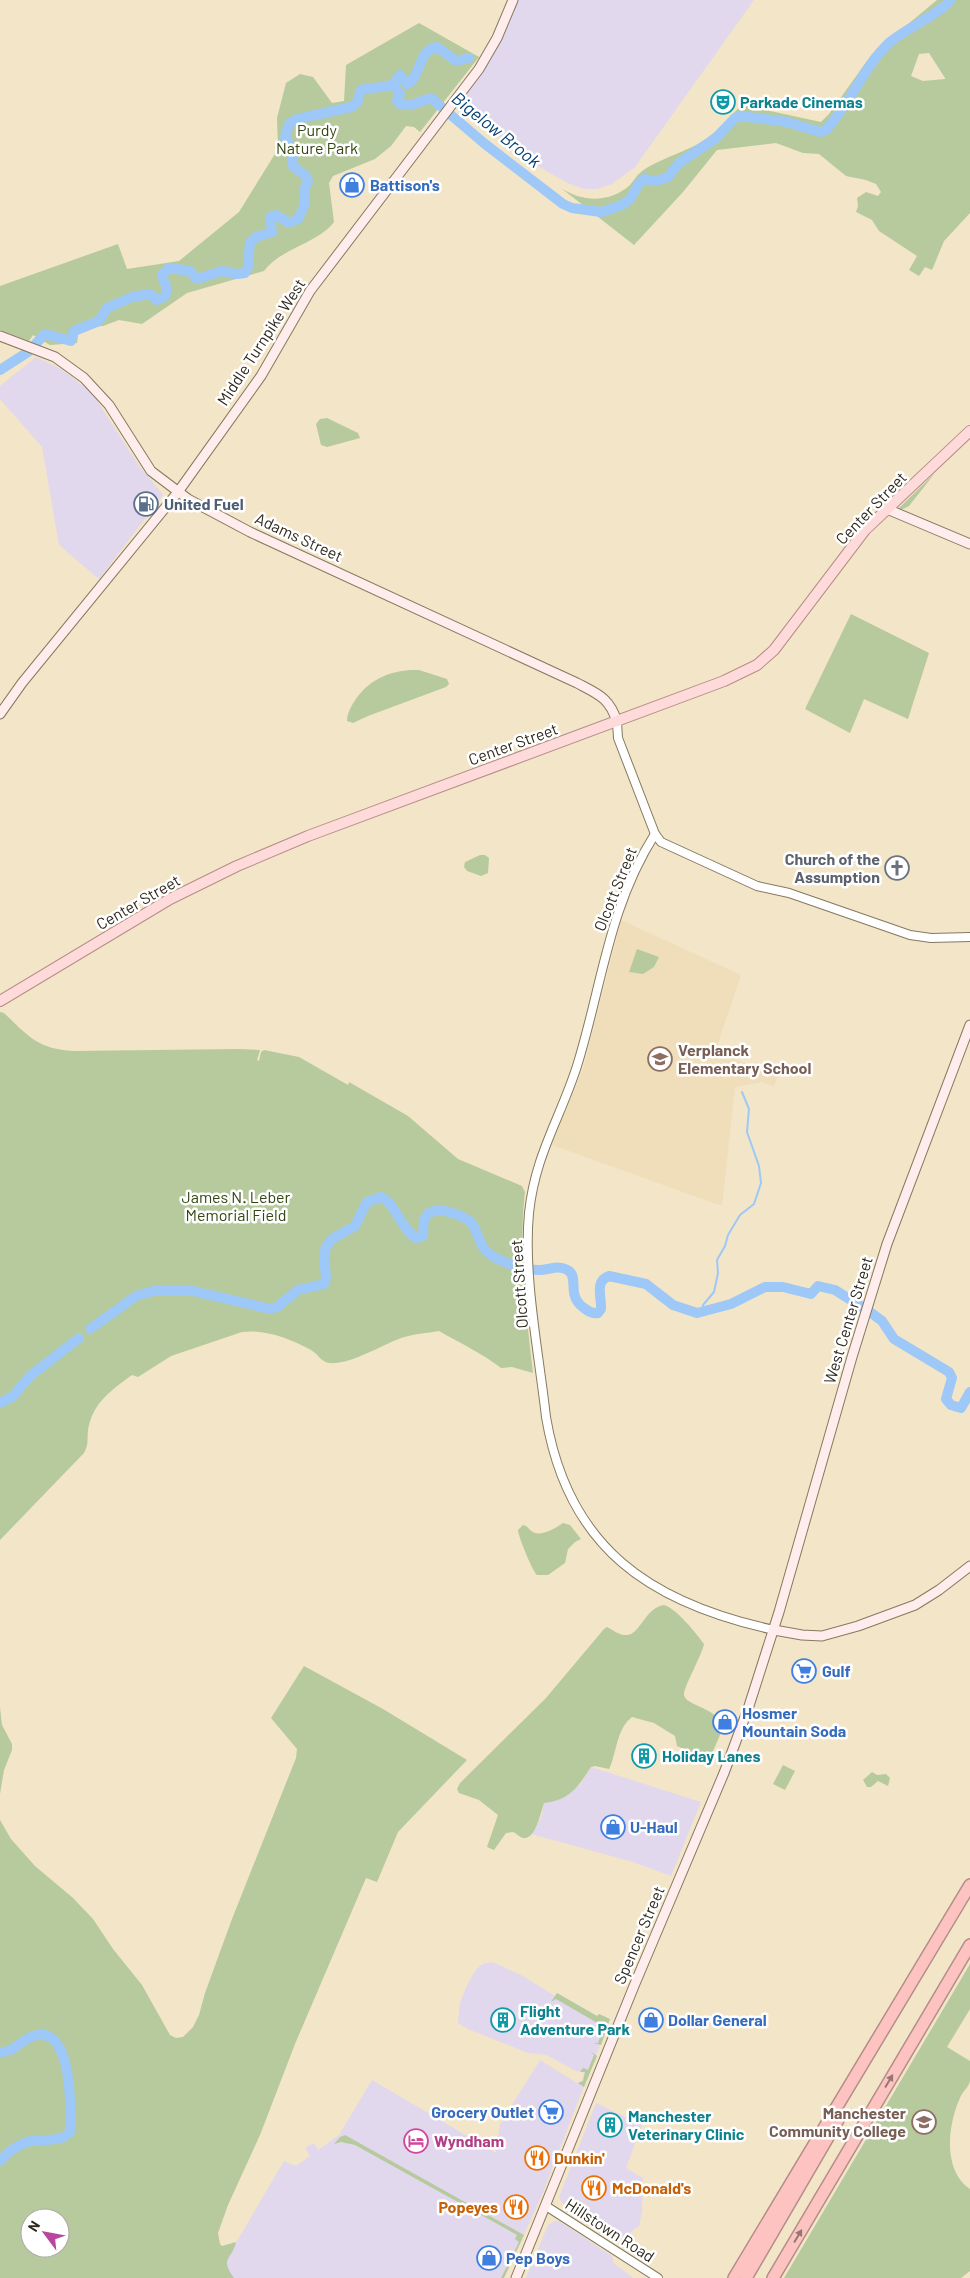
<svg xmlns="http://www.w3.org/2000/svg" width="970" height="2278" viewBox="0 0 970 2278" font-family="Barlow,sans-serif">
<rect width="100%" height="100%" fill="#f3e5c8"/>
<g fill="#e2d8ed">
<path d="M513 0H754L635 167 612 184 597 189H584L570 184 544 170 489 129 457 99 479 69Z"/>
<path d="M36 357 61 369 92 393 138 464 163 495 99 579 59 545 42 447 0 399V386Z"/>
<path d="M591 1767 701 1802 671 1876 633 1862 531 1834 541 1818 544 1803 580 1785Z"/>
<path d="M492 1962 521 1975 555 1996 557 1993 597 2016 599 2014 610 2019 542 2195 504 2278H234L229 2272 227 2258 284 2161 296 2166 310 2156 305 2148 314 2143 318 2150 339 2135 372 2080 496 2153V2149H494V2137H498L500 2124 540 2060 577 2083 582 2081 584 2072 576 2071 546 2055 528 2053 468 2029 458 2023 460 2003 467 1985 475 1971 482 1964Z"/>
<path d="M596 2103 642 2125 626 2168 643 2178 642 2212 639 2226 621 2240 563 2204 559 2197Z"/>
<path d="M555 2221H559L612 2256 614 2263 633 2278H526L548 2225Z"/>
</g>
<path fill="#efdeb9" d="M621 920 741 975 715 1052 778 1075 774 1087 762 1082 735 1087 722 1206 552 1145 584 1066Z"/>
<g fill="#b6ca9d" fill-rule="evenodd">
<path d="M937 0H970V213L944 241 932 270 925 267 919 276 909 270 917 256 879 231 872 220 856 212 858 206 857 198 866 192 878 196 881 192 876 184 866 180 846 176 819 154 803 153 776 143 717 150 683 192 634 245 561 188C582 202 609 203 629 186 633 182 636 176 641 172 653 162 681 153 696 145 713 137 728 118 742 105L821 122 829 114 872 54ZM929 53 945 78V79L923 81 911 76 919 54Z"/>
<path d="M419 23 479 57 420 132 414 127 406 126 391 146 375 159 333 176 329 183 334 222C317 244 281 248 264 271L187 293 142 324 119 320 103 326 79 327 77 343 50 345 33 335 29 341 0 330V286L118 244 127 269 179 261 239 212 278 149 277 118 286 83 300 74 313 77 332 103 344 101 346 65Z"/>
<path d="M327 418 358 433 360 438 327 447 321 445 316 424 320 419Z"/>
<path d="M935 473 909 506 903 509H898Z"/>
<path d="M851 614 929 653 908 719 864 699 850 733 805 709Z"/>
<path d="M419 670 447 679 449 684 446 687 368 716 353 723 347 721C347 715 350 708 354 702 368 679 392 669 419 670Z"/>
<path d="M480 855H485L489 858 488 873 481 876 467 871 464 867 465 862Z"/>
<path d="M637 949 659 957 654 967 643 974 629 972Z"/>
<path d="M0 1012 4 1013C28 1036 38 1049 73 1051L239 1049 260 1050 257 1060 259 1061 261 1052 264 1050 299 1057 348 1085 349 1082 408 1116 458 1159 522 1186 525 1192C518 1253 526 1313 533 1373L512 1367 501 1368C485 1355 458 1342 439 1331 427 1333 413 1334 401 1338 382 1345 350 1365 329 1363 321 1362 318 1354 311 1350 290 1339 266 1329 242 1332L171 1356 138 1377 132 1375C113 1389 95 1401 89 1425 86 1435 90 1443 84 1453L0 1540Z"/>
<path d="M563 1523 570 1525 581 1539 575 1542 568 1549 565 1563 548 1575H537C533 1572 518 1536 518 1530L523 1525C528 1526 528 1529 533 1532 541 1537 556 1528 563 1523Z"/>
<path d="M664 1605C677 1609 696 1633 704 1644 702 1655 683 1688 684 1695 686 1705 710 1707 718 1719L716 1726 720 1735 710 1758 700 1756 677 1746 675 1736 654 1723 632 1717C616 1729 617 1753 609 1769L595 1766 591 1767C578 1787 570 1800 544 1803 541 1811 536 1839 524 1838 520 1838 516 1833 513 1832L506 1833 494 1850 487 1847 498 1815 479 1800 459 1793 457 1789 460 1783 546 1698 604 1629 607 1627C613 1630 619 1635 625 1635 640 1637 644 1608 664 1605Z"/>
<path d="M304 1666 383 1709 467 1760 398 1832 377 1882 366 1878 295 2044 260 2135 228 2205 218 2233 220 2244 222 2246 236 2242C233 2259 219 2257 234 2278H0V1820L11 1839 35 1866 73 1898 93 1919 113 1949 142 1985 170 2035 176 2038 183 2037 193 2027 199 2015 205 1993 232 1919 296 1758 297 1749 271 1718ZM30 2218H60V2248H30Z"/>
<path d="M0 1707 2 1725 12 1744V1750L4 1770 0 1794Z"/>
<path d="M783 1765 795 1771 785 1790 773 1784Z"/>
<path d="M872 1772 877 1775 886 1774 890 1778 888 1786 878 1781 871 1787H867L863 1780Z"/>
<path d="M970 1964V2009L947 2047 970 2061C970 2068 970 2075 970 2081 969 2087 962 2092 960 2098 948 2124 942 2170 970 2189V2271L961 2278H784Z"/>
<path d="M557 1993 597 2016 599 2014 610 2019 601 2045 593 2043H598L602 2032 597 2030 599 2024 556 1999 551 2002Z"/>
<path d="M590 2051 597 2056 584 2087 578 2083 583 2081 585 2072H580L583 2068 588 2070 594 2055Z"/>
<path d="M345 2135 524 2235 504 2278H501L519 2242 515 2239 517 2235 355 2145 341 2142 334 2144 340 2137Z"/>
</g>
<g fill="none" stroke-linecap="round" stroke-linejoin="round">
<path stroke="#9dc8f8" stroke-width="2" d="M703 1313V1305L714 1292 718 1273 717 1260 725 1246 728 1235 740 1215 754 1204 761 1183 759 1166 747 1132 749 1109 742 1092"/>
<g stroke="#9dc8f8" stroke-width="10">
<path d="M393 84 400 94 397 100 400 104 411 105 431 98 485 144 563 204 572 208 601 212 622 205 630 199 640 182 644 179 656 181 668 177 679 163 716 138 735 118 741 116 787 122 820 132 826 130C851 103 863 67 890 42 904 30 944 11 950 0"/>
<path d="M393 84 400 75 407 84C421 79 417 50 437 47L456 61 469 58"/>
<path d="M0 370 28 352 45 334 71 341 74 331 99 321 107 308 132 297 150 294 156 300 164 297C170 290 164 283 162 275L169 268 190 271 197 279 222 271 237 274 245 273 248 267 250 242 256 237 272 232 270 217 276 215 289 223 298 219 305 204 304 190 308 181 306 176 293 166 291 148 285 137 289 124 297 119 351 107 357 103 361 90C370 86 381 90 393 84"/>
<path d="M90 1329 136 1296 153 1291H193L270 1309 277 1307 298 1290 324 1284 326 1278 324 1255 326 1247 332 1239 355 1226 367 1202 381 1197C393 1200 401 1229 416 1238L423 1236C424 1230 422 1221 426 1216 436 1204 461 1215 471 1222 478 1231 478 1242 485 1250 495 1261 524 1270 539 1270 550 1270 559 1264 569 1271 579 1279 566 1295 584 1308 589 1312 593 1314 598 1313L601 1309C602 1298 594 1281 609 1276L646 1284 673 1305 697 1313 731 1304 765 1287H783L811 1294 818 1286 835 1290 870 1312 882 1321 894 1339 949 1372 952 1378 946 1399 951 1405 961 1408 970 1392"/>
<path d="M0 1403 13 1396 30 1376 79 1338"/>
<path d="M0 2052C15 2053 20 2040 33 2036 73 2023 70 2107 71 2129 67 2144 39 2138 27 2142 16 2146 7 2153 0 2161"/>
</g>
<g stroke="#85795f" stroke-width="10">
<g id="tertiary">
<path d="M617 722 618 738 655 834 661 842 757 886 789 893 910 935 931 938 970 937"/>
<path d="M655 834C608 908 602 986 577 1066 560 1119 535 1155 529 1213 523 1275 539 1354 546 1417 568 1548 650 1603 774 1630"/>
<path d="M546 2206 658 2278"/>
</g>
</g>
<g stroke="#85795f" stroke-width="11">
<g id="secondary">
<path d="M0 336 55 357 84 378 109 405 151 471 188 499 250 532 577 683C598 694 610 698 617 722"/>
<path d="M887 509 970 544"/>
<path d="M0 714 22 683 178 492 261 376 310 291 479 69 497 38 513 0"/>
<path d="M774 1630 802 1635 822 1636 858 1626 915 1605 939 1590 970 1566"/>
<path d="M516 2278 634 1986 724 1773 748 1709 779 1612 852 1357 887 1244 970 1025"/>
</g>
</g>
<g stroke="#b58d88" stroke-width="12">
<path id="primary" d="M0 1001 170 899 237 866 308 836 724 681 757 665 774 650 865 530 970 431"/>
</g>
<g stroke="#b58d88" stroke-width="14">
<g id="motorway">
<path d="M734 2278 970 1885"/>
<path d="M746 2278 838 2120"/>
<path d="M773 2278 970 1945"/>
</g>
</g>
<use href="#tertiary" stroke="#fff" stroke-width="8"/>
<use href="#secondary" stroke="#feedec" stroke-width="9"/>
<use href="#primary" stroke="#fedbda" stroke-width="10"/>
<use href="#motorway" stroke="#fdc3c1" stroke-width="11"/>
</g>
<defs><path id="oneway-solid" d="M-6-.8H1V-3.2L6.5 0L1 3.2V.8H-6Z" transform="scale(1.25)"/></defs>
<g fill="#967670">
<use href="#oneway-solid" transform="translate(889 2081) rotate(-59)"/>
<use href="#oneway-solid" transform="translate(798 2236) rotate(-59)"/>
</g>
<defs>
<g id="theatre-ring" transform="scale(1.25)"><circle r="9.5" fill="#fff" stroke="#0f9aa8" stroke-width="1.5"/><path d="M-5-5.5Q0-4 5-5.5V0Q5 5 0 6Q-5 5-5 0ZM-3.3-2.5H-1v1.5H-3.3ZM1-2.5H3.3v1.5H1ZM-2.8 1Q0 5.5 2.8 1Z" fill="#0f9aa8"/></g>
<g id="shop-ring" transform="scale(1.25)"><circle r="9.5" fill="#fff" stroke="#3f7fe0" stroke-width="1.5"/><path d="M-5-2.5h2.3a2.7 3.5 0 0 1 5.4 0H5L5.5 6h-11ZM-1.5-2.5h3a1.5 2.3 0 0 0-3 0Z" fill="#3f7fe0"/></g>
<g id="fuel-ring" transform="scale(1.25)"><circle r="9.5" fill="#fff" stroke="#5c6f8a" stroke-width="1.5"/><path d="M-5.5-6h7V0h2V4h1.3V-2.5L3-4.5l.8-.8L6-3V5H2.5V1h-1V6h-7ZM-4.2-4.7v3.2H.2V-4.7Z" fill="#5c6f8a"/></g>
<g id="church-ring" transform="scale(1.25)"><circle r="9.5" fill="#fff" stroke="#6b7280" stroke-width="1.5"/><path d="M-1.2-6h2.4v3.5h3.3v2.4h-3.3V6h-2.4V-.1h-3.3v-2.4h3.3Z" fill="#6b7280"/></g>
<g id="school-ring" transform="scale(1.25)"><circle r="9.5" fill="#fff" stroke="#8d6e63" stroke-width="1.5"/><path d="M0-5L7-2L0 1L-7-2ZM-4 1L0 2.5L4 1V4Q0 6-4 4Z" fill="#8d6e63"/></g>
<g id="supermarket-ring" transform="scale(1.25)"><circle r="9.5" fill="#fff" stroke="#3f7fe0" stroke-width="1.5"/><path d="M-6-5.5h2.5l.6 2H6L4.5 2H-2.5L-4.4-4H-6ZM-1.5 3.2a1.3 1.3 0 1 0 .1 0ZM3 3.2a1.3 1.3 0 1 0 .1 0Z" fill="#3f7fe0"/></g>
<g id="building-ring" transform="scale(1.25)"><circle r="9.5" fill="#fff" stroke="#0f9aa8" stroke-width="1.5"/><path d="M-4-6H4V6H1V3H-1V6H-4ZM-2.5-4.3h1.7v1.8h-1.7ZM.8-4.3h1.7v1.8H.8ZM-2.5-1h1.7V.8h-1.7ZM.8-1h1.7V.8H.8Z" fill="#0f9aa8"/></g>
<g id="university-ring" transform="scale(1.25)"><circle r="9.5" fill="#fff" stroke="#8d6e63" stroke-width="1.5"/><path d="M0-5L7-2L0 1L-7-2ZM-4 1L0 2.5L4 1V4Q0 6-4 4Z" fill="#8d6e63"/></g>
<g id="hotel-ring" transform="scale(1.25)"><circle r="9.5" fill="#fff" stroke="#d1479c" stroke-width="1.5"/><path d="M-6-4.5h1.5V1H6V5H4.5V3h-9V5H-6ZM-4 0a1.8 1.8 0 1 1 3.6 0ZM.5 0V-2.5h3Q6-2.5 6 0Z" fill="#d1479c"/></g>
<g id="restaurant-ring" transform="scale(1.25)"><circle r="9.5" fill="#fff" stroke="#e8710a" stroke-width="1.5"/><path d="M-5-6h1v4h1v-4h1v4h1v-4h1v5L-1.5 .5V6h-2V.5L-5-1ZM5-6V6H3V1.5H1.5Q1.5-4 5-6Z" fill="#e8710a"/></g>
</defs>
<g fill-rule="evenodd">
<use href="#theatre-ring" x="723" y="102"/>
<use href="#shop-ring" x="352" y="185"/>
<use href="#fuel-ring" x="146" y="504"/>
<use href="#church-ring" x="897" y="868"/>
<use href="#school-ring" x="660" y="1059"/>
<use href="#supermarket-ring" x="804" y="1671"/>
<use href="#shop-ring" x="725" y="1722"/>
<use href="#building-ring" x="644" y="1756"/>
<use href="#shop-ring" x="613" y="1827"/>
<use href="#building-ring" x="503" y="2020"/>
<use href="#shop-ring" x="651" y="2020"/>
<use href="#supermarket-ring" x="551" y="2112"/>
<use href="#university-ring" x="924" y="2122"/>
<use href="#building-ring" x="610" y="2125"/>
<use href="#hotel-ring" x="416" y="2141"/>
<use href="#restaurant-ring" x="537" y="2158"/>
<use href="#restaurant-ring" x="594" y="2188"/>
<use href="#restaurant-ring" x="516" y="2207"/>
<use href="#shop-ring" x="489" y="2258"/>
</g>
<g text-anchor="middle" stroke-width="5" stroke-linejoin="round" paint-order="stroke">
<g font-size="16" font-weight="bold" fill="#0d838f" stroke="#fff" text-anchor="start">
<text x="740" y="108">Parkade Cinemas</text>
<text x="662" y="1762">Holiday Lanes</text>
<text x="520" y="2017">Flight<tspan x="520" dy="18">Adventure Park</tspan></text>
<text x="628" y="2122">Manchester<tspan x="628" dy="18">Veterinary Clinic</tspan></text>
</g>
<g font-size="16" fill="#324611" stroke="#fff">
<text x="317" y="136">Purdy<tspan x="317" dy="18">Nature Park</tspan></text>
<text x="236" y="1203">James N. Leber<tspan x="236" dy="18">Memorial Field</tspan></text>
</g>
<g font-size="16" font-weight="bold" fill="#366cbe" stroke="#fff" text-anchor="start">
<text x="370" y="191">Battison's</text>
<text x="822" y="1677">Gulf</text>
<text x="742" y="1719">Hosmer<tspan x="742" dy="18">Mountain Soda</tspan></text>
<text x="630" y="1833">U-Haul</text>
<text x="668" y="2026">Dollar General</text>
<text x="534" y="2118" text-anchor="end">Grocery Outlet</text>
<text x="506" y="2264">Pep Boys</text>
</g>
<g font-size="16" fill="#2f291e" stroke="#fff">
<text transform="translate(261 342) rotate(-57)" y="6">Middle Turnpike West</text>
<text transform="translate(871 508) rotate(-46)" y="6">Center Street</text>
<text transform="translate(299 537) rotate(25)" y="6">Adams Street</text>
<text transform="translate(513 744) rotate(-20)" y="6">Center Street</text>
<text transform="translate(615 889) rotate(-68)" y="6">Olcott Street</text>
<text transform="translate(138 902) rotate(-30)" y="6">Center Street</text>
<text transform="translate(519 1284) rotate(-94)" y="6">Olcott Street</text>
<text transform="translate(848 1320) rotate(-73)" y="6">West Center Street</text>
<text transform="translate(639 1935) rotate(-67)" y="6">Spencer Street</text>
<text transform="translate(610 2230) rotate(33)" y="6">Hillstown Road</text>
</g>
<g font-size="16" font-weight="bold" fill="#4e5e75" stroke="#fff" text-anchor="start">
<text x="164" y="510">United Fuel</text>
</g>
<g font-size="16" font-weight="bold" fill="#5b616d" stroke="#fff" text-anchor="end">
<text x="880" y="865">Church of the<tspan x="880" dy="18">Assumption</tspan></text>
</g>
<g font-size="16" font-weight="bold" fill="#785e54" stroke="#fff" text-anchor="start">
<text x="678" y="1056">Verplanck<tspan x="678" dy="18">Elementary School</tspan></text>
<text x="906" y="2119" text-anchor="end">Manchester<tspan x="906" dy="18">Community College</tspan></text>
</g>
<g font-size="16" font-weight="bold" fill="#b23c85" stroke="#fff" text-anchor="start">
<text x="434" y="2147">Wyndham</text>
</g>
<g font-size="16" font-weight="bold" fill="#c56008" stroke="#fff" text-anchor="start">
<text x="554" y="2164">Dunkin'</text>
<text x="612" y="2194">McDonald's</text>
<text x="498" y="2213" text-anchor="end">Popeyes</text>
</g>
<g font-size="18" font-style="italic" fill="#054075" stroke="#fff">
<text transform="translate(496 130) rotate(39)" y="6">Bigelow Brook</text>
</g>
</g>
<g transform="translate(45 2233) rotate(302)"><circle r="24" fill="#ffffff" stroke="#aca9a5"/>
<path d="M0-4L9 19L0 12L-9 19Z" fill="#ba469f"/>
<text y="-8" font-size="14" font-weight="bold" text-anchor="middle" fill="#2f291e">N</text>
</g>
</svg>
